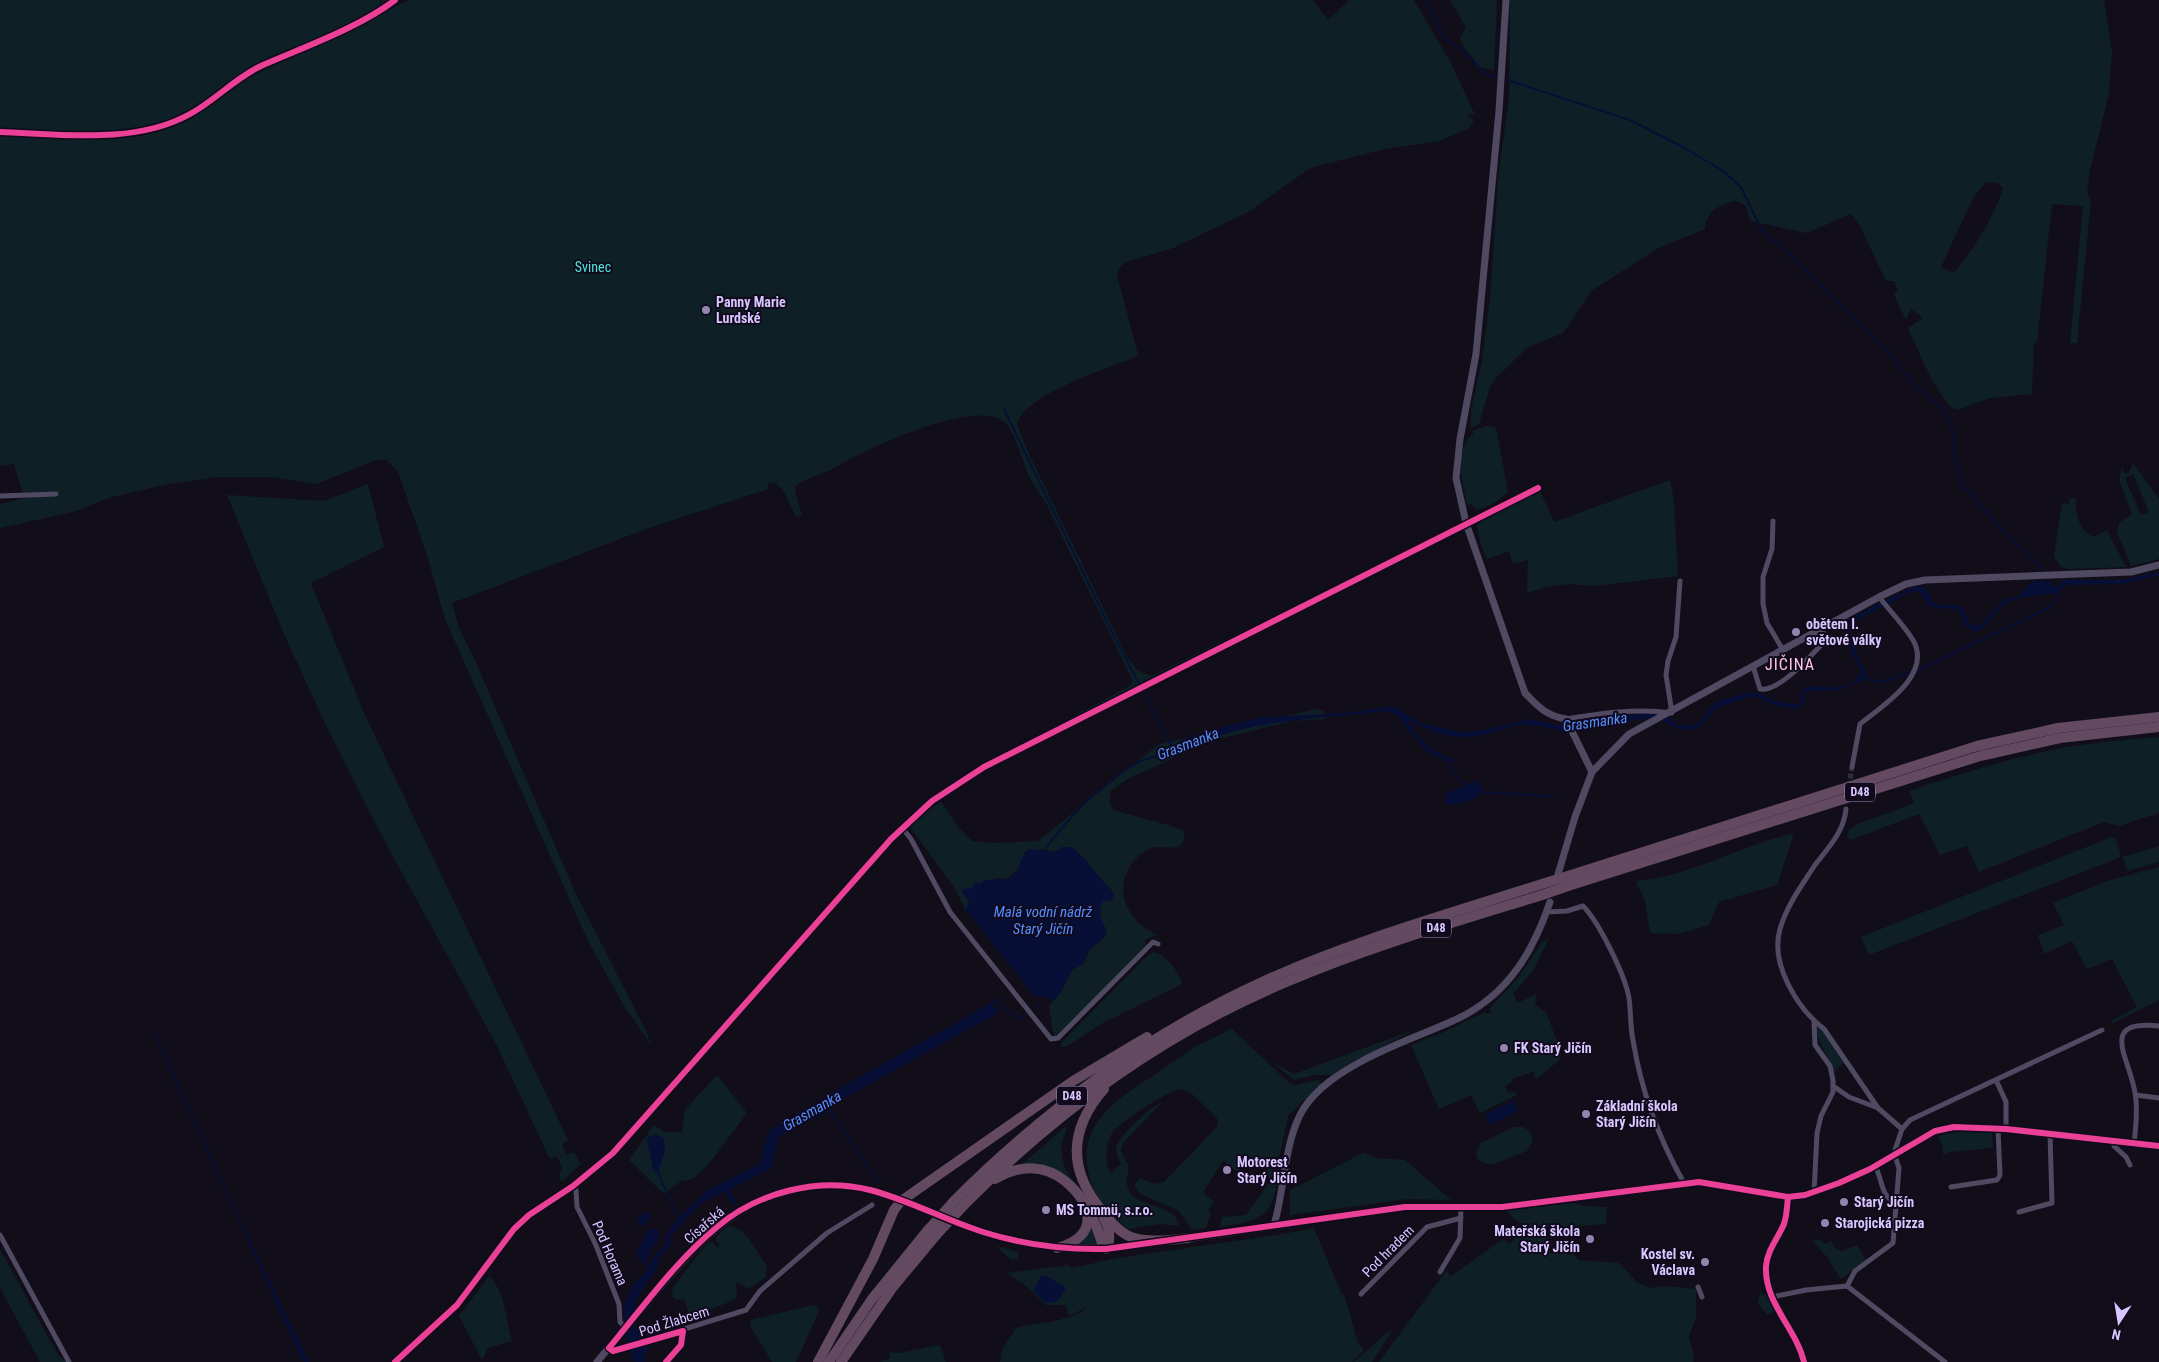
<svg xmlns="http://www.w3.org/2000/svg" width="2159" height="1362" viewBox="0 0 2159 1362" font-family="'Roboto Condensed',sans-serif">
<rect width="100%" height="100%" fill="#120e19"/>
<g fill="#0e2025" fill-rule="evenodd">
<path d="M0 0H379L382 6 381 0H393L309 44 267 62 186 114 157 124 96 134 0 130Z"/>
<path d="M409 0H1313L1328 20 1349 0H1414L1451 63 1475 115 1469 114 1468 118 1473 119V122L1468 129 1439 141 1385 149 1310 168 1248 212 1173 248 1124 263 1120 267 1117 276 1138 354 1136 357C1108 368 1024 395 1017 424L1028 452 1125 653C1132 664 1139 676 1154 675L1225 640 1227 642 1081 716 1070 718 1126 688 1132 683V679L1044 499C1039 492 1033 485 1029 476 1023 462 1016 435 1006 424 979 395 867 449 838 466 826 473 812 476 800 483L795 487V491L802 516H796L783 490 774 482 768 484V489L646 529 452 603 459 628 474 658 575 892 647 1033 651 1045 624 1006 588 941 445 619 427 555 398 472 387 460H376L317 484 270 477H218L168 484 108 498 73 512 0 528V504L24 498 14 464 0 466V135L94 138 122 134 187 117 240 82Z"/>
<path d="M1450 0H1497L1494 70 1480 67 1461 43 1460 38 1466 27Z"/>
<path d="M1510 0H2104L2112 51 2109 93 2090 170 2087 193 2091 200 2077 343H2070L2083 206 2052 204 2037 343H2034L2032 394 1990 398 1957 410C1940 405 1916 345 1908 328L1923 318 1911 309 1906 320 1894 295 1898 291 1894 281H1886L1860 226 1851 214 1807 233 1750 221 1746 206 1736 201C1719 205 1706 211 1705 229L1657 249 1591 291 1563 333 1527 348 1497 377 1490 387 1479 424 1471 428V409L1482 361 1490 299 1498 179 1509 98ZM1986 182 1998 183 2003 188C1992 221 1975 247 1954 273L1941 267 1973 198Z"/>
<path d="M1487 426 1495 427 1497 432 1508 493 1490 505 1476 510 1472 504 1467 505C1463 486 1453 448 1474 433L1472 431Z"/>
<path d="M2133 463 2159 499V559L2131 566 2117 532 2119 523 2132 514 2119 480 2122 468 2125 474 2129 473ZM2133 474 2149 512 2141 515 2125 478Z"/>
<path d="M1670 480 1674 501 1678 576 1594 586 1569 584 1542 588 1527 593 1528 560 1513 564 1509 551 1487 559 1481 545 1477 526 1482 521 1540 491 1554 522Z"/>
<path d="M368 484 384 547 311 583 364 713 568 1140 562 1144 566 1155 574 1153 581 1164 562 1182 559 1176 562 1168 557 1156 551 1159 549 1157 496 1044 384 840 323 719 284 634 227 495 324 501Z"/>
<path d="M2069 498 2076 499C2074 512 2080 533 2094 537L2107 530 2126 567 2066 569 2060 566 2054 556 2062 503 2069 504Z"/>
<path d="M1317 709 1323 711 1325 719 1291 721 1210 741 1126 780 1111 791 1109 801 1113 810 1175 827 1182 830 1185 838 1180 846C1169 850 1159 844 1149 849 1126 861 1115 889 1130 912 1136 923 1147 929 1157 935L1145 940 1146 945 1058 1036H1054L1049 1006 1060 993 1072 970 1087 956 1091 946H1094L1102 923 1099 912 1102 902 1113 892 1072 847H1062L1055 852 1041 849 1025 852 1019 868 1005 880 998 878 979 884 966 910 954 887 909 826 941 801 958 827 972 841 993 843 1038 841 1159 744Z"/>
<path d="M2159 737V813L2119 826 2104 822 1979 872 1967 846 1940 855 1919 814 1853 839 1849 840 1847 832 1855 825 1912 804 1914 802 1909 791C1956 775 2004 760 2052 750 2087 743 2123 740 2159 737Z"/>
<path d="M1794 833 1777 885 1719 902 1709 925 1679 934 1650 933 1645 901 1636 881C1688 877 1740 846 1794 833Z"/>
<path d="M2112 837H2115L2121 856 2116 859 1869 955 1861 937Z"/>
<path d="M2159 846V862L2128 871 2122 857Z"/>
<path d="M2159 867V1000L2113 1023 2111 1021 2137 1007 2112 959 2087 969 2072 941 2044 954 2038 935 2064 925 2053 903 2104 882Z"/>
<path d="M1549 938 1534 969 1513 994 1518 1003 1536 994 1535 1004 1547 1014 1561 1053 1559 1060 1536 1080 1533 1072 1511 1079 1512 1082 1505 1086 1508 1093 1513 1091 1517 1095 1480 1113 1471 1095 1439 1109 1411 1045 1444 1032 1485 1012 1487 1014 1491 1012 1489 1009 1518 978 1542 942Z"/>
<path d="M1154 952C1165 954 1180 973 1182 984L1101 1024 1066 1047H1061L1062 1042 1149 954Z"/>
<path d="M1819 1026 1844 1063 1836 1069 1835 1074 1818 1038 1816 1028Z"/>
<path d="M1231 1028 1287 1081 1294 1085 1318 1080 1322 1083 1288 1116 1280 1155 1255 1167 1246 1164 1237 1171 1223 1161 1203 1192 1214 1202 1208 1210 1211 1212 1206 1228 1192 1230 1179 1211 1139 1193 1134 1184 1140 1178 1154 1184 1164 1182 1216 1128 1218 1123 1217 1118 1190 1092 1180 1089C1167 1092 1119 1122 1112 1133 1105 1145 1105 1162 1110 1174L1121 1164C1118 1158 1115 1152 1117 1145 1121 1135 1152 1105 1162 1102L1123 1143 1121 1151 1129 1167 1126 1183 1131 1195C1144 1207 1176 1205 1179 1226L1160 1224 1129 1229C1113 1219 1095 1197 1090 1179 1073 1123 1121 1097 1160 1071 1174 1062 1188 1050 1202 1043 1210 1040 1222 1034 1231 1028Z"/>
<path d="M1416 1029 1351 1063 1332 1075H1315L1294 1080 1272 1062 1294 1074Z"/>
<path d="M717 1075 747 1113 708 1165 693 1179 681 1181 664 1194 629 1160 654 1125 664 1132H682L685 1110Z"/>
<path d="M1065 1127 1067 1128C1048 1172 1084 1183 1099 1216 1102 1223 1104 1232 1106 1239L1071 1182 1019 1167Z"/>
<path d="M1514 1127H1523L1531 1132 1533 1141 1527 1151 1491 1165 1478 1160 1476 1152 1481 1143Z"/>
<path d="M1957 1132 1992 1133 1993 1148 1950 1152 1944 1155 1945 1165 1942 1145 1938 1136Z"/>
<path d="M1363 1153 1376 1158 1405 1160 1451 1200 1407 1199 1290 1215V1190Z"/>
<path d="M1270 1168 1278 1171C1274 1217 1264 1220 1220 1227L1222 1217 1246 1215 1272 1179 1263 1172Z"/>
<path d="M1573 1203 1584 1206 1607 1207 1606 1224 1546 1228 1550 1253 1574 1255 1579 1260 1619 1263 1638 1283 1651 1288 1665 1286 1696 1289V1317L1689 1337 1694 1357 1693 1362H1379L1447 1270 1450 1277 1503 1239 1510 1244 1524 1227 1506 1211Z"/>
<path d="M728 1226C747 1226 756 1253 767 1265L766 1277 749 1289 736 1282 737 1296 734 1300 702 1313 692 1315 688 1311 684 1299 677 1300 672 1296 673 1287 705 1246 712 1241 717 1248 720 1246 715 1238Z"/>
<path d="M1092 1227 1099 1245H1080Z"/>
<path d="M1314 1228 1342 1295 1344 1294 1358 1343 1364 1350 1352 1362H1000L1002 1350 1016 1328C1034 1323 1076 1321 1087 1307L1069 1316 1066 1305H1046L1025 1285 1007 1273 1069 1265 1071 1268 1118 1258 1278 1235Z"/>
<path d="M1818 1239 1826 1244 1831 1241 1835 1248 1842 1251 1857 1245 1866 1260 1841 1279 1827 1257 1813 1242Z"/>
<path d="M996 1246 1019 1252 1018 1259 1011 1260Z"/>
<path d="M0 1249 58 1355 66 1362H40L0 1288Z"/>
<path d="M489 1276C505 1291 506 1321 512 1341L488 1348 482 1360 459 1316Z"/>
<path d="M1761 1290 1763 1295 1767 1294 1775 1311 1767 1315 1758 1303Z"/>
<path d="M814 1305 820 1309 796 1362H772L751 1327 750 1320Z"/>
<path d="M1390 1330 1392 1331 1372 1362H1354Z"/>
<path d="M940 1345 946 1362H880L890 1358 889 1352 900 1353Z"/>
</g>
<g fill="#070f37">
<path d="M2159 572V575L2122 584 2064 585 2057 593C2042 595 2023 596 2010 601 1995 607 1990 627 1975 632L1965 626 1959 610 1930 607 1919 591 1903 594 1898 599 1852 622 1849 626 1858 657 1866 672 1863 680 1839 690 1805 691 1804 703 1797 709 1777 706 1758 697H1751L1716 708 1701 726 1691 730H1680L1654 717 1622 723 1595 724 1575 728 1571 727 1564 732C1548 728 1531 722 1514 726 1498 730 1483 737 1465 737 1440 738 1425 727 1404 718L1409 723 1412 733 1420 738C1424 751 1444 757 1456 760L1454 762C1442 759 1420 752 1418 739 1402 730 1405 712 1383 711 1313 721 1239 717 1177 756L1172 746 1184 739 1207 731 1263 717 1346 713 1393 706 1421 723 1460 732 1479 731 1531 719 1565 727 1598 717 1651 713 1661 714 1671 719 1677 726 1698 724 1715 702 1751 692 1760 693 1775 701 1795 705 1801 702 1802 691 1806 687C1824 684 1853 695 1861 671L1852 654 1845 624 1850 618 1913 587 1923 586 1928 591 1931 600 1936 604 1962 606 1969 624 1975 626 1981 624 2007 597C2020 601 2024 588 2033 581H2050L2051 586 2056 587 2063 581 2054 580H2121Z"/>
<path d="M1475 781 1481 785 1482 789C1477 801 1457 806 1446 804L1444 801 1447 793Z"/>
<path d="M1062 847H1072L1085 859 1114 895 1112 900 1102 902C1098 913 1101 921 1107 930L1104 938 1088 951 1084 964 1072 970 1060 993 1054 1000 1040 995 1035 997 966 910 969 901 961 891 962 889 971 888 976 883 982 884 984 880C991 879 997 880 1004 879 1021 878 1018 856 1029 849L1055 852Z"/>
<path d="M991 1003 1000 1012 839 1101 828 1112 779 1137 771 1168 729 1190 737 1202 734 1205 724 1192 701 1203 670 1236 671 1246 659 1257 656 1269 635 1302V1328L638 1329 647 1347 644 1362H634C627 1347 621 1317 626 1300 629 1291 635 1284 640 1276L642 1277C650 1265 654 1253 666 1244L665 1236 675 1222 706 1191 760 1164 762 1150 770 1130 833 1092Z"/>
<path d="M153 1032H155L238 1215 309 1362H304L302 1360Z"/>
<path d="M1513 1101 1518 1111 1490 1125 1485 1114Z"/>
<path d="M656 1134 664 1138 665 1150 658 1173 653 1170 647 1140 648 1137Z"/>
<path d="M647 1211 651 1216 649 1221 639 1227 637 1219Z"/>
<path d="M652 1228 659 1232V1236L647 1259 641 1263 636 1254 648 1230Z"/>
<path d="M1041 1276H1047L1066 1288 1058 1301 1046 1303 1033 1291Z"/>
</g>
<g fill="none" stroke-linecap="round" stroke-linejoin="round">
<g stroke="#070f37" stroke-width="2">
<path d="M1425 0 1445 39 1464 51 1484 73 1500 78"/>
<path d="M1504 79 1630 120 1683 147 1723 171 1741 187 1762 231 1782 247 1890 354 1915 386 1944 409 1952 427 1955 458 1961 483 2000 527 2044 570"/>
<path d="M1004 409 1113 634 1174 751"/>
<path d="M1863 677C1891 689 1890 674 1915 672L2054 605 2060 588"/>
<path d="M1404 716 1418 738 1444 758 1460 780 1468 785"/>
<path d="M1481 792 1553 796"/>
<path d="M1044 851C1068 817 1101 784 1137 763 1148 757 1163 755 1174 751"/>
<path d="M995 1001 1019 1020 1026 1014"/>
<path d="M989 1005 999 997"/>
<path d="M1034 1008 1042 1002"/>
<path d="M829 1109 871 1172 880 1183"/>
<path d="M658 1173 680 1221"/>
<path d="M645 1260 650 1269"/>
</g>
<path stroke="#302a3c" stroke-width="5" stroke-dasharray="5 2.5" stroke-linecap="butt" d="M1849 786 1852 767"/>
<g stroke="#4f4962" stroke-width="5">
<path d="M0 132C60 134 135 145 190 114 216 100 236 77 263 65 304 47 360 27 395 0"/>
<path d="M0 496 56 494"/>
<path d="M1773 521 1772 549 1763 577V604L1767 623 1783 650"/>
<path d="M1753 666 1760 689C1779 693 1813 653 1826 640L1822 629"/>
<path d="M1566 719C1600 713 1637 708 1672 713L1666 675 1668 661 1676 637 1680 581"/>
<path d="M1852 767 1860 724C1882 706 1933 675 1913 640 1904 625 1890 611 1879 597"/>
<path d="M1846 809C1844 832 1828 848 1815 865 1802 885 1787 905 1780 929 1770 964 1797 1008 1824 1029L1878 1108 1902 1129"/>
<path d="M903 829 911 839 950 912 1051 1039 1058 1038 1153 942 1158 944"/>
<path d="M1547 912 1567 911 1583 906C1599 922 1625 975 1629 998 1631 1012 1630 1026 1633 1040 1641 1090 1659 1139 1684 1183"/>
<path d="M1814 1021 1815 1045 1830 1066 1833 1080V1092L1821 1116 1817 1133 1814 1193"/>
<path d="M1996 1080 2006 1102V1129"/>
<path d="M1833 1086 1849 1097 1878 1108"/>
<path d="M2136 1095 2159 1098"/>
<path d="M2114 1141V1146L2126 1157 2130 1165"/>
<path d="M2134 1143C2136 1127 2138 1108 2135 1093 2130 1058 2097 1019 2159 1026"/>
<path d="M1875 1166C1883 1180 1880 1196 1896 1203"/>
<path d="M573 1186 576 1190 577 1207 595 1243 619 1304 620 1322 626 1328"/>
<path d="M1951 1187 1997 1180 2000 1175 1998 1129"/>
<path d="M2019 1212 2052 1203 2050 1134"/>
<path d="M0 1235 69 1362"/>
<path d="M1440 1272 1460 1238 1461 1207"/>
<path d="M1847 1286 1855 1271 1893 1243 1898 1181 1899 1168 1894 1153 1902 1129 1910 1120 2102 1030"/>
<path d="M1698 1287 1702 1297"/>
<path d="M1361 1294 1427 1227 1461 1218"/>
<path d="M1772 1297 1806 1290 1847 1286 1945 1362"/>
<path d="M609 1348 613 1351 746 1310 760 1291 827 1233 872 1205"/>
<path d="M395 1362 457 1305 514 1229 529 1215 573 1186 613 1153 891 839 932 801 984 767 1538 488"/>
<path d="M666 1362 681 1345 683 1331"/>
</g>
<g stroke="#4f4962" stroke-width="7">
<path d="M1506 0 1499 111 1476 354 1460 439 1456 478 1466 523 1525 693C1538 707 1547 716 1566 719L1592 772"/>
<path d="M1556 881 1575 817 1592 772 1629 734 1879 597 1906 584 1925 580 2131 572 2159 565"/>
<path d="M1788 1197C1787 1206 1787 1215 1784 1224 1778 1238 1767 1251 1766 1266 1764 1303 1796 1328 1804 1362"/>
<path d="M963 1225C1026 1248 1086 1253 1152 1243"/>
<path d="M1274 1225C1285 1189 1284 1139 1304 1108 1318 1087 1340 1073 1362 1061 1393 1044 1427 1033 1459 1018 1508 994 1533 952 1550 902"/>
<path d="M1185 1239 1405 1207H1502L1699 1182 1788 1197 1805 1195 1839 1183 1870 1169 1935 1131 1954 1127 2006 1129 2159 1146"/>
<path d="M597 1362C615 1340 633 1319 651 1298 705 1233 761 1173 854 1187 885 1192 916 1205 944 1217"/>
</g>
<g stroke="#644a60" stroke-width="10">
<path d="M1571 875 1977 746 2058 728 2159 717"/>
<path d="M1568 886 1980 756 2060 738 2159 727"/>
<path d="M1104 1089C1069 1129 1067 1170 1103 1212 1111 1222 1119 1232 1131 1237 1148 1243 1170 1240 1188 1238"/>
<path d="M995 1179C1052 1146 1089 1195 1103 1247L1106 1249C1112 1239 1109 1228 1104 1218"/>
<path d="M954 1201C1043 1112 1144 1036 1260 983 1351 941 1449 914 1545 883"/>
<path d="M964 1205C1056 1112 1163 1034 1284 983 1368 947 1455 922 1542 895"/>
<path d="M1057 1248C1077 1243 1093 1231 1086 1208"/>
<path d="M818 1362 873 1259 894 1210 901 1201 1073 1081 1147 1037"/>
<path d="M829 1362 872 1299 928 1230"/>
<path d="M841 1362 893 1287 937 1234"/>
</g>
<g stroke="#644a60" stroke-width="10">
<path d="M1545 883 1571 875"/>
<path d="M1542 895 1568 886"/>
<path d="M928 1230 954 1201"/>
<path d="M937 1234 964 1205"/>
</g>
<g stroke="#110a1d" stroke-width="9">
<g id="cycleway">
<path d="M0 132C60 134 135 145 190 114 216 100 236 77 263 65 304 47 360 27 395 0"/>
<path d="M1788 1197C1787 1206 1787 1215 1784 1224 1778 1238 1767 1251 1766 1266 1764 1303 1796 1328 1804 1362"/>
<path d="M395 1362 457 1305 514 1229 529 1215 573 1186 613 1153 891 839 932 801 984 767 1538 488"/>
<path d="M666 1362 681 1345 683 1331 613 1351 609 1348C643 1307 676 1261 717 1227 758 1192 818 1177 870 1190 909 1200 945 1220 983 1232 1024 1245 1064 1250 1106 1249L1405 1207H1502L1699 1182 1788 1197 1805 1195 1839 1183 1870 1169 1935 1131 1954 1127 2006 1129 2159 1146"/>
</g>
</g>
<use href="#cycleway" stroke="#ea4096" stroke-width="6"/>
</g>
<g fill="#9386ae" stroke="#110a1d" stroke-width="2">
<circle cx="706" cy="310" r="5"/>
<circle cx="1796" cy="632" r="5"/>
<circle cx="1504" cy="1048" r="5"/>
<circle cx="1586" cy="1114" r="5"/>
<circle cx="1227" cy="1170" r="5"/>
<circle cx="1844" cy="1202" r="5"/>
<circle cx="1046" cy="1210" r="5"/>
<circle cx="1825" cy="1223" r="5"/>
<circle cx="1590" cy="1239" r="5"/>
<circle cx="1705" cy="1262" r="5"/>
</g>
<g text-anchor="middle" stroke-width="4" stroke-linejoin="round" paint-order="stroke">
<g fill="#110a1d" stroke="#9c8ebb" stroke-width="1">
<rect x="1845" y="782.5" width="30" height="19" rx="4"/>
<rect x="1421" y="918.5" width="30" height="19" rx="4"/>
<rect x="1057" y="1086.5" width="30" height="19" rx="4"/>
</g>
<g font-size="12" font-weight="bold" fill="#d8c6ff">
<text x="1860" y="796">D48</text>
<text x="1436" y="932">D48</text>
<text x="1072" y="1100">D48</text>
</g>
<g font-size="14" fill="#4ee4dc" stroke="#110a1d">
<text x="593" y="272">Svinec</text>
</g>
<g font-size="14" font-weight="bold" fill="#d8c6ff" stroke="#110a1d" text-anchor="start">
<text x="716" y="307">Panny Marie<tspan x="716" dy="16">Lurdské</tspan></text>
<text x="1806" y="629">obětem I.<tspan x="1806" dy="16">světové války</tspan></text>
<text x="1514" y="1053">FK Starý Jičín</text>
<text x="1596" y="1111">Základní škola<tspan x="1596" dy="16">Starý Jičín</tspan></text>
<text x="1237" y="1167">Motorest<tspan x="1237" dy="16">Starý Jičín</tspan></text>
<text x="1854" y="1207">Starý Jičín</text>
<text x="1056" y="1215">MS Tommü, s.r.o.</text>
<text x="1835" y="1228">Starojická pizza</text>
<text x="1580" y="1236" text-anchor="end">Mateřská škola<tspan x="1580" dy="16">Starý Jičín</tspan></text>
<text x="1695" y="1259" text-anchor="end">Kostel sv.<tspan x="1695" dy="16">Václava</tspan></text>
</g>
<g font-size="14" fill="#d8c6ff" stroke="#110a1d">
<text transform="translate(704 1225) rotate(-41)" y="5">Císařská</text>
<text transform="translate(1388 1251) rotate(-45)" y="5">Pod hradem</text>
<text transform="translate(610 1253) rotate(67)" y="5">Pod Horama</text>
<text transform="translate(674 1321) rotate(-17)" y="5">Pod Žlabcem</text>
</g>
<g font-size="15" font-style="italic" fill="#548eff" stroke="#110a1d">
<text transform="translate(1595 722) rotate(-8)" y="5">Grasmanka</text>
<text transform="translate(1188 744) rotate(-21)" y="5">Grasmanka</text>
<text x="1043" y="917">Malá vodní nádrž<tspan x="1043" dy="17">Starý Jičín</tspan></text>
<text transform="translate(812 1111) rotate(-30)" y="5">Grasmanka</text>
</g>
<g font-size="16" letter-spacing="1" fill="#ffc8e0" stroke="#110a1d">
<text x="1790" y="670">JIČINA</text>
</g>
</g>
<g transform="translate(2119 1322) rotate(192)" stroke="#110a1d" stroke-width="4" paint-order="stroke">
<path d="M0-4L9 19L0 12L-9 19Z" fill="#d8c6ff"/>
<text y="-8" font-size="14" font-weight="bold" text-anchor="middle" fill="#d8c6ff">N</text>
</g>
</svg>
